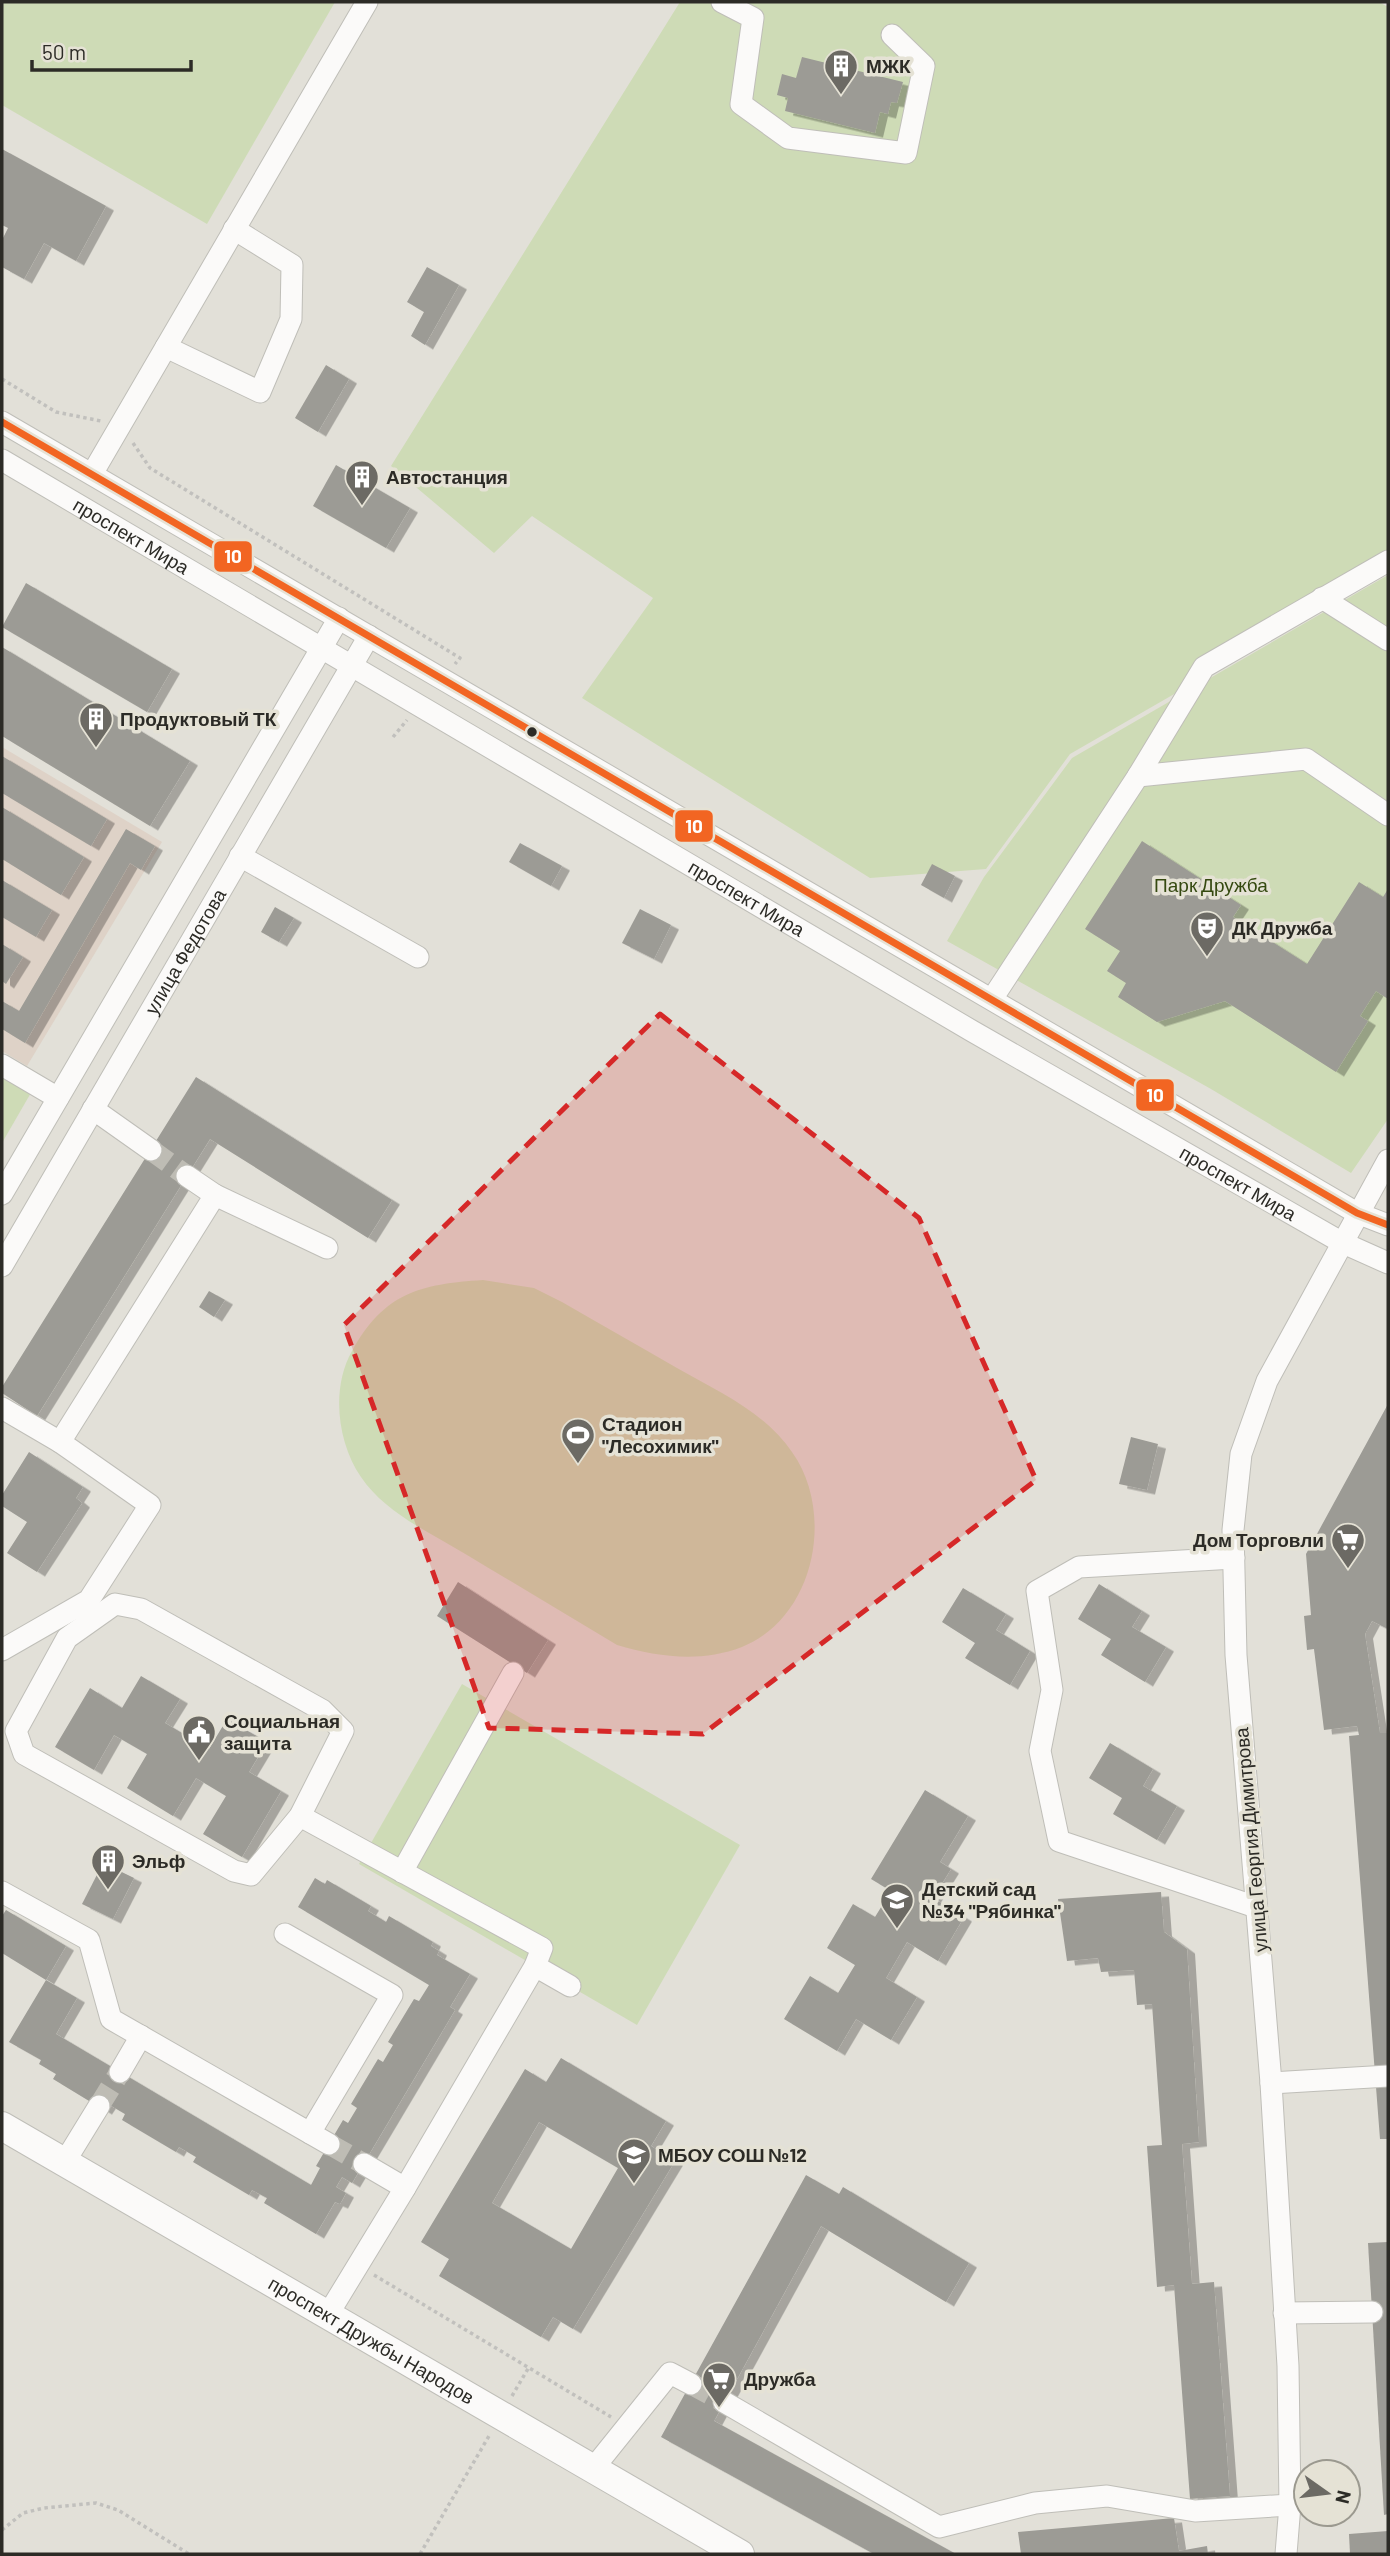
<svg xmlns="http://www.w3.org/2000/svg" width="1390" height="2556" viewBox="0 0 1390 2556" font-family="Barlow,sans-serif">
<defs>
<filter id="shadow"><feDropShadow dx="8" dy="4.5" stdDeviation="0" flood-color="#0004"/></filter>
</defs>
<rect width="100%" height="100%" fill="#e2e0d8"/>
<path fill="#ded2c7" d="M2 747 162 842 27 1066 2 1051Z"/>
<g fill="#cedbb6">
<path d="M2 2H335L207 224 2 105Z"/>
<path d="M680 2H1379L1388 7V571L1070 754 986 869 870 878 582 698 653 598 532 516 494 553 391 466Z"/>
<path d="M1388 575V1119L1351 1173 1211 1089 947 941 984 877 1072 758Z"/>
<path d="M2 1073 32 1091 2 1143Z"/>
<path d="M483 1280 534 1288 562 1302C600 1324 639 1346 677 1368 719 1392 765 1412 792 1452 835 1512 816 1617 742 1647 700 1663 658 1657 617 1645 567 1615 517 1585 467 1555 431 1533 385 1513 361 1477 337 1442 331 1388 352 1351 384 1293 420 1284 483 1280Z"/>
<path d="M462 1684 740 1845 637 2025 359 1864Z"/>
</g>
<g fill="#9c9b95" fill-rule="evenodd" filter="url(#shadow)">
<path d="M802 57 903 82 897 103 891 102 888 114 880 112 875 133 785 111 788 98 777 95 782 74 796 78Z"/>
<path d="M2 149 106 206 76 261 44 243 24 279 2 267V240L8 228 2 225Z"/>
<path d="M427 267 459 285 425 345 411 336 424 312 407 302Z"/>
<path d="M326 365 349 379 318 432 295 418Z"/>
<path d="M336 465 410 508 386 548 313 506Z"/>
<path d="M26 583 172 669 147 712 2 627Z"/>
<path d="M2 647 190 761 150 826 2 736Z"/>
<path d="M2 756 107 819 91 846 2 793Z"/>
<path d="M2 807 84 857 61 895 2 859Z"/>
<path d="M126 829 155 846 141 870 130 863 25 1043 2 1029V1001L19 1011Z"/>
<path d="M1142 841 1241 905 1233 917 1307 964 1359 882 1383 897 1388 889V999L1376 991 1360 1016 1368 1021 1336 1072 1225 1001 1157 1022 1118 997 1126 983 1107 971 1120 951 1085 929Z"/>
<path d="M520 843 562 866 551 886 509 862Z"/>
<path d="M932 864 955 876 944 898 921 885Z"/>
<path d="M2 880 52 910 36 937 2 917Z"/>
<path d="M275 907 294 918 279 942 261 932Z"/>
<path d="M640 909 671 925 654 959 622 943Z"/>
<path d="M2 944 23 957 6 984 2 981Z"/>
<path d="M196 1077 392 1200 368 1238 210 1139 37 1416 2 1393V1387Z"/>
<path d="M209 1291 225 1300 214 1317 199 1307Z"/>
<path d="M1388 1404V1629L1372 1621 1365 1634 1380 1733H1388V2139H1380L1349 1736 1359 1735 1357 1726 1324 1730 1314 1649 1307 1650 1304 1616 1311 1615 1306 1554Z"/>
<path d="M1131 1437 1158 1444 1147 1490 1119 1484Z"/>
<path d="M29 1452 83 1487 76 1498 82 1503 37 1572 7 1553 27 1522 2 1506V1495Z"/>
<path d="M458 1582 548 1640 527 1673 437 1616Z"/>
<path d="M1099 1584 1142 1611 1132 1627 1166 1647 1145 1682 1101 1655 1111 1639 1078 1619Z"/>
<path d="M963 1588 1006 1614 996 1630 1030 1651 1010 1685 965 1658 975 1643 942 1622Z"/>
<path d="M141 1676 180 1699 165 1723 209 1749 227 1719 267 1742 249 1772 281 1791 242 1857 203 1834 226 1796 196 1778 173 1816 127 1788 147 1754 114 1735 94 1770 55 1747 90 1688 122 1708Z"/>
<path d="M1110 1743 1153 1769 1143 1786 1177 1806 1157 1840 1113 1814 1122 1798 1089 1778Z"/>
<path d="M925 1790 968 1816 940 1862 951 1869 933 1898 964 1917 938 1961 907 1942 886 1978 917 1997 891 2040 856 2019 837 2051 784 2019 810 1976 838 1993 855 1965 827 1948 853 1904 875 1917 891 1891 871 1879Z"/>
<path d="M103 1863 134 1878 113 1919 82 1904Z"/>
<path d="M315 1878 325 1884 327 1880 371 1906 368 1911 386 1922 389 1916 433 1942 431 1946 439 1951 437 1955 470 1974 450 2007 455 2010 352 2183 342 2177 336 2187 346 2193 340 2204 335 2202 316 2234 264 2203 267 2198 252 2190 249 2195 193 2162 196 2157 179 2147 176 2152 122 2120 125 2114 108 2104 104 2110 53 2079 56 2074 39 2064 41 2060 9 2042 46 1980 77 1998 56 2034 311 2185 320 2168 316 2166 343 2120 348 2123 357 2108 351 2104 378 2059 383 2062 393 2045 388 2042 414 1999 419 2001 429 1985 298 1907Z"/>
<path d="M1161 1892 1164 1932 1187 1949 1199 2142 1182 2144 1192 2284 1214 2282 1230 2496 1190 2499 1174 2285 1157 2287 1147 2146 1162 2145 1152 2004 1137 2005 1134 1970 1101 1972 1098 1958 1067 1961 1058 1899Z"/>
<path d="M6 1910 66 1946 46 1980 2 1953V1916Z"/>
<path d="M561 2058 666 2121 651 2146 675 2161 573 2329 553 2317 541 2337 439 2276 449 2259 421 2242 525 2069 546 2082ZM539 2122 618 2168 571 2249 492 2203Z"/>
<path d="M806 2175 839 2194 843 2187 969 2263 946 2302 821 2226 714 2421 956 2554H874L661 2437Z"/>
<path d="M1388 2242V2514L1384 2515 1368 2243Z"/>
<path d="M1174 2518 1179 2551 1207 2546 1208 2554H1021L1018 2532Z"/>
<path d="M1388 2531V2554H1350L1349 2534Z"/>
</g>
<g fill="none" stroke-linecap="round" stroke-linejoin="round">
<g stroke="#bebcb4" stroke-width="21" stroke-dasharray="21 10" stroke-linecap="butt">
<path d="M151 1150 187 1176"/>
<path d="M99 2106 120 2072"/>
<path d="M329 2144 364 2164"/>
<path d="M691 2384 724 2402"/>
</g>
<g stroke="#bfbeb8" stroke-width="23">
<g id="minor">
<path d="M722 2 753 18 741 104 788 138 906 153 924 66 892 35"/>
<path d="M166 347 260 392 291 319 292 265 234 229"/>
<path d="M2 422 1357 1213 1388 1225"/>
<path id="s1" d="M2 460 972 1031 1341 1242 1388 1263"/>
<path d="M92 474 367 2"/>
<path d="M1322 598 1388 640"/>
<path d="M1138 776 1204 667 1388 561"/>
<path d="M240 856 418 957"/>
<path d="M992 999 1138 776 1306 759 1388 815"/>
<path d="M2 1065 58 1098"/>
<path d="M93 1109 151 1150"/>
<path d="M2 1194 339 618"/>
<path d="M215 1195 327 1248"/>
<path id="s2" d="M2 1266 369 636"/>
<path d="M2 1408 60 1442"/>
<path d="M1234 1558 1079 1567 1037 1591 1052 1690 1040 1751 1059 1841 1256 1907"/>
<path d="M115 1604 141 1609 322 1710 343 1731 300 1816 251 1875 234 1871 24 1754 16 1731 67 1638Z"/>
<path d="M2 1650 89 1600 150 1505 60 1442 215 1195 187 1176"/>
<path d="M300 1816 542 1948 535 1966 405 2188"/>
<path d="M402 1872 513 1673"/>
<path d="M2 1892 89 1940 111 2019 329 2144"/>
<path d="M285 1934 392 1995 310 2133"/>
<path d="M535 1966 570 1986"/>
<path d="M120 2072 141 2036"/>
<path d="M1271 2083 1388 2076"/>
<path d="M64 2163 99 2106"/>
<path d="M1284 2313 1372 2312"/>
<path d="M327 2316 405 2188 364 2164"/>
<path d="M724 2402 939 2527 1035 2503 1107 2496 1195 2511 1290 2505"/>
<path d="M592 2470 670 2373 691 2384"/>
<path d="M1286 2554 1290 2505 1288 2366 1271 2083 1236 1655 1233 1530 1241 1454 1267 1381 1388 1160"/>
</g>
</g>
<g stroke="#bfbeb8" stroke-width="30">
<g id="major">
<path id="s3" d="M2 2126 740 2554"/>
</g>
</g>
<g stroke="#c1c0bd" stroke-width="3.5" stroke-dasharray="3.5 3.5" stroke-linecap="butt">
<path d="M2 379 56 412 101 421"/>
<path d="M133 443 150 468 460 658 455 664"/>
<path d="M393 737 407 720"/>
<path d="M374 2275 611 2417"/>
<path d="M512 2396 529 2367"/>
<path d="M2 2530 23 2513 44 2508 96 2503 118 2510 189 2554"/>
<path d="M420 2554 489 2436"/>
</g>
<use href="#minor" stroke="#fbfaf9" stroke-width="21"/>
<use href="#major" stroke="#fbfaf9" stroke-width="28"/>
<g stroke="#e5e2d5" stroke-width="12">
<path id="bus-1" d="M2 422 1357 1213 1388 1225"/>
</g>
<use href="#bus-1" stroke="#f26522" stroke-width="7"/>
</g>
<path fill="#d62828" fill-opacity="0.2" stroke="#d62828" stroke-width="5" stroke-dasharray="14 9" stroke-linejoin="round" d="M660 1014 919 1218 1036 1480 703 1734 489 1728 344 1325Z"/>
<defs>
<g id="building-pin" transform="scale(1.75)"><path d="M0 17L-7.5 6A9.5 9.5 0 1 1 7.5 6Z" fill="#6c6a64" stroke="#e5e2d5"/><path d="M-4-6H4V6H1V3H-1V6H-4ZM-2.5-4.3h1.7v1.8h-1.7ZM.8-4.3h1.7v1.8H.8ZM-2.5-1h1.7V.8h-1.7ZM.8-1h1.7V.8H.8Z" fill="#fff"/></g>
<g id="theatre-pin" transform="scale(1.75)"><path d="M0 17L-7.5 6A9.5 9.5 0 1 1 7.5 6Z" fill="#6c6a64" stroke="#e5e2d5"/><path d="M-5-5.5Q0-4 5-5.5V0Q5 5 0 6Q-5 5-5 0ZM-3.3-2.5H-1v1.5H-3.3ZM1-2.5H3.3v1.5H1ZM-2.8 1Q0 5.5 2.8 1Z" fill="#fff"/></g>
<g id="stadium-pin" transform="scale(1.75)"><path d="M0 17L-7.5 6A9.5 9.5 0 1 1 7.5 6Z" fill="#6c6a64" stroke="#e5e2d5"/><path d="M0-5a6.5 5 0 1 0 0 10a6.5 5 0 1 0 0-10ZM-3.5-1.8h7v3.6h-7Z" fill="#fff"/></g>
<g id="supermarket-pin" transform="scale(1.75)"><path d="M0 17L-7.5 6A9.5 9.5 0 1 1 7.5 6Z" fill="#6c6a64" stroke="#e5e2d5"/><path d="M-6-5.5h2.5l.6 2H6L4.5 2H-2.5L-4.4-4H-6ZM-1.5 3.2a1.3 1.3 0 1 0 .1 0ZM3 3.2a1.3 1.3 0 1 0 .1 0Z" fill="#fff"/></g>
<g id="civic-pin" transform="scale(1.75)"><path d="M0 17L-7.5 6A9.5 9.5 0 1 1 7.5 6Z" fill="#6c6a64" stroke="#e5e2d5"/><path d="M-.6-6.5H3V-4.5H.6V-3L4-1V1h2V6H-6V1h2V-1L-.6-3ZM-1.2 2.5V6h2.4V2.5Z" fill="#fff"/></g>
<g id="school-pin" transform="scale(1.75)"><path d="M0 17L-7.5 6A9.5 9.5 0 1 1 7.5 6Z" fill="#6c6a64" stroke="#e5e2d5"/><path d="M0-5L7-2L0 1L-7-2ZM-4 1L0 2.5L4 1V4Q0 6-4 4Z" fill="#fff"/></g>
</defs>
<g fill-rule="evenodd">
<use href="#building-pin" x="841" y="66"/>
<use href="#building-pin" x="362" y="477"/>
<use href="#building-pin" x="96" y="719"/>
<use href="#theatre-pin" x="1207" y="928"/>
<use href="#stadium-pin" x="578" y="1435"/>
<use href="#supermarket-pin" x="1348" y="1540"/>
<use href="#civic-pin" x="199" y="1732"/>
<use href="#building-pin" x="108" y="1861"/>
<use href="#school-pin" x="897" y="1900"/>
<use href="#school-pin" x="634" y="2155"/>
<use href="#supermarket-pin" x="719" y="2379"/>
</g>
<circle fill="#2c2b26" stroke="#e5e2d5" stroke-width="2.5" cx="532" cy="732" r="6"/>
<g text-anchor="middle" stroke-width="7" stroke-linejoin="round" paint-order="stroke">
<g font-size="19" font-weight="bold" fill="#2c2b26" stroke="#e5e2d5" text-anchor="start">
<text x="866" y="73">МЖК</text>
<text x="386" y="484">Автостанция</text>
<text x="120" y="726">Продуктовый ТК</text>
<text x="1232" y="935">ДК Дружба</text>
<text x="602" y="1431">Стадион<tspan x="602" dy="22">"Лесохимик"</tspan></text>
<text x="1324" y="1547" text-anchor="end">Дом Торговли</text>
<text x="224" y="1728">Социальная<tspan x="224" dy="22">защита</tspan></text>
<text x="132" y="1868">Эльф</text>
<text x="922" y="1896">Детский сад<tspan x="922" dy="22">№34 "Рябинка"</tspan></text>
<text x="658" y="2162">МБОУ СОШ №12</text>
<text x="744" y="2386">Дружба</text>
</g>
<g font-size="19" fill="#2c2b26" stroke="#e5e2d5">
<text dy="7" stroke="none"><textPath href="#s1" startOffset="150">проспект Мира</textPath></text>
<text dy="7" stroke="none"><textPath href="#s1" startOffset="864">проспект Мира</textPath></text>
<text dy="7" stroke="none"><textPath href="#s2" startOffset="364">улица Федотова</textPath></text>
<text dy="7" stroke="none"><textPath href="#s1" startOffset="1432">проспект Мира</textPath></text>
<text transform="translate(1251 1840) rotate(-95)" y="7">улица Георгия Димитрова</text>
<text dy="7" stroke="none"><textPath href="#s3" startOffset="427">проспект Дружбы Народов</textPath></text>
</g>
<g font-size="19" fill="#354910" stroke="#e5e2d5">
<text x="1211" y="892">Парк Дружба</text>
</g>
</g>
<g stroke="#e5e2d5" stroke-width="2.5">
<rect x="213" y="540" width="40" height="33" rx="7" fill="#f26522"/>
<rect x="674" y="809" width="40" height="34" rx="7" fill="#f26522"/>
<rect x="1135" y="1078" width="40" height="34" rx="7" fill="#f26522"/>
</g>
<g font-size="19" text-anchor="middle" font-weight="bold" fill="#fff">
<text x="233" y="563">10</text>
<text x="694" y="833">10</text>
<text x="1155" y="1102">10</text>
</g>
<rect width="1390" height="2556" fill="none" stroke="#2c2b26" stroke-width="7"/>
<g transform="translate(1327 2493) rotate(104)"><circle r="33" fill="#e5e2d5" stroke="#9b998f" stroke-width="2"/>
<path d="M0-5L12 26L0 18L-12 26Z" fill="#6c6a64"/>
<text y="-10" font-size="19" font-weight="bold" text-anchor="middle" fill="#2c2b26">N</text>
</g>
<path d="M32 60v10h159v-10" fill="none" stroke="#2c2b26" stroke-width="3.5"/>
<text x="42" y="60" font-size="21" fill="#2c2b26" stroke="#e5e2d5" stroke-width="5" paint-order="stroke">50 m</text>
</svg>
